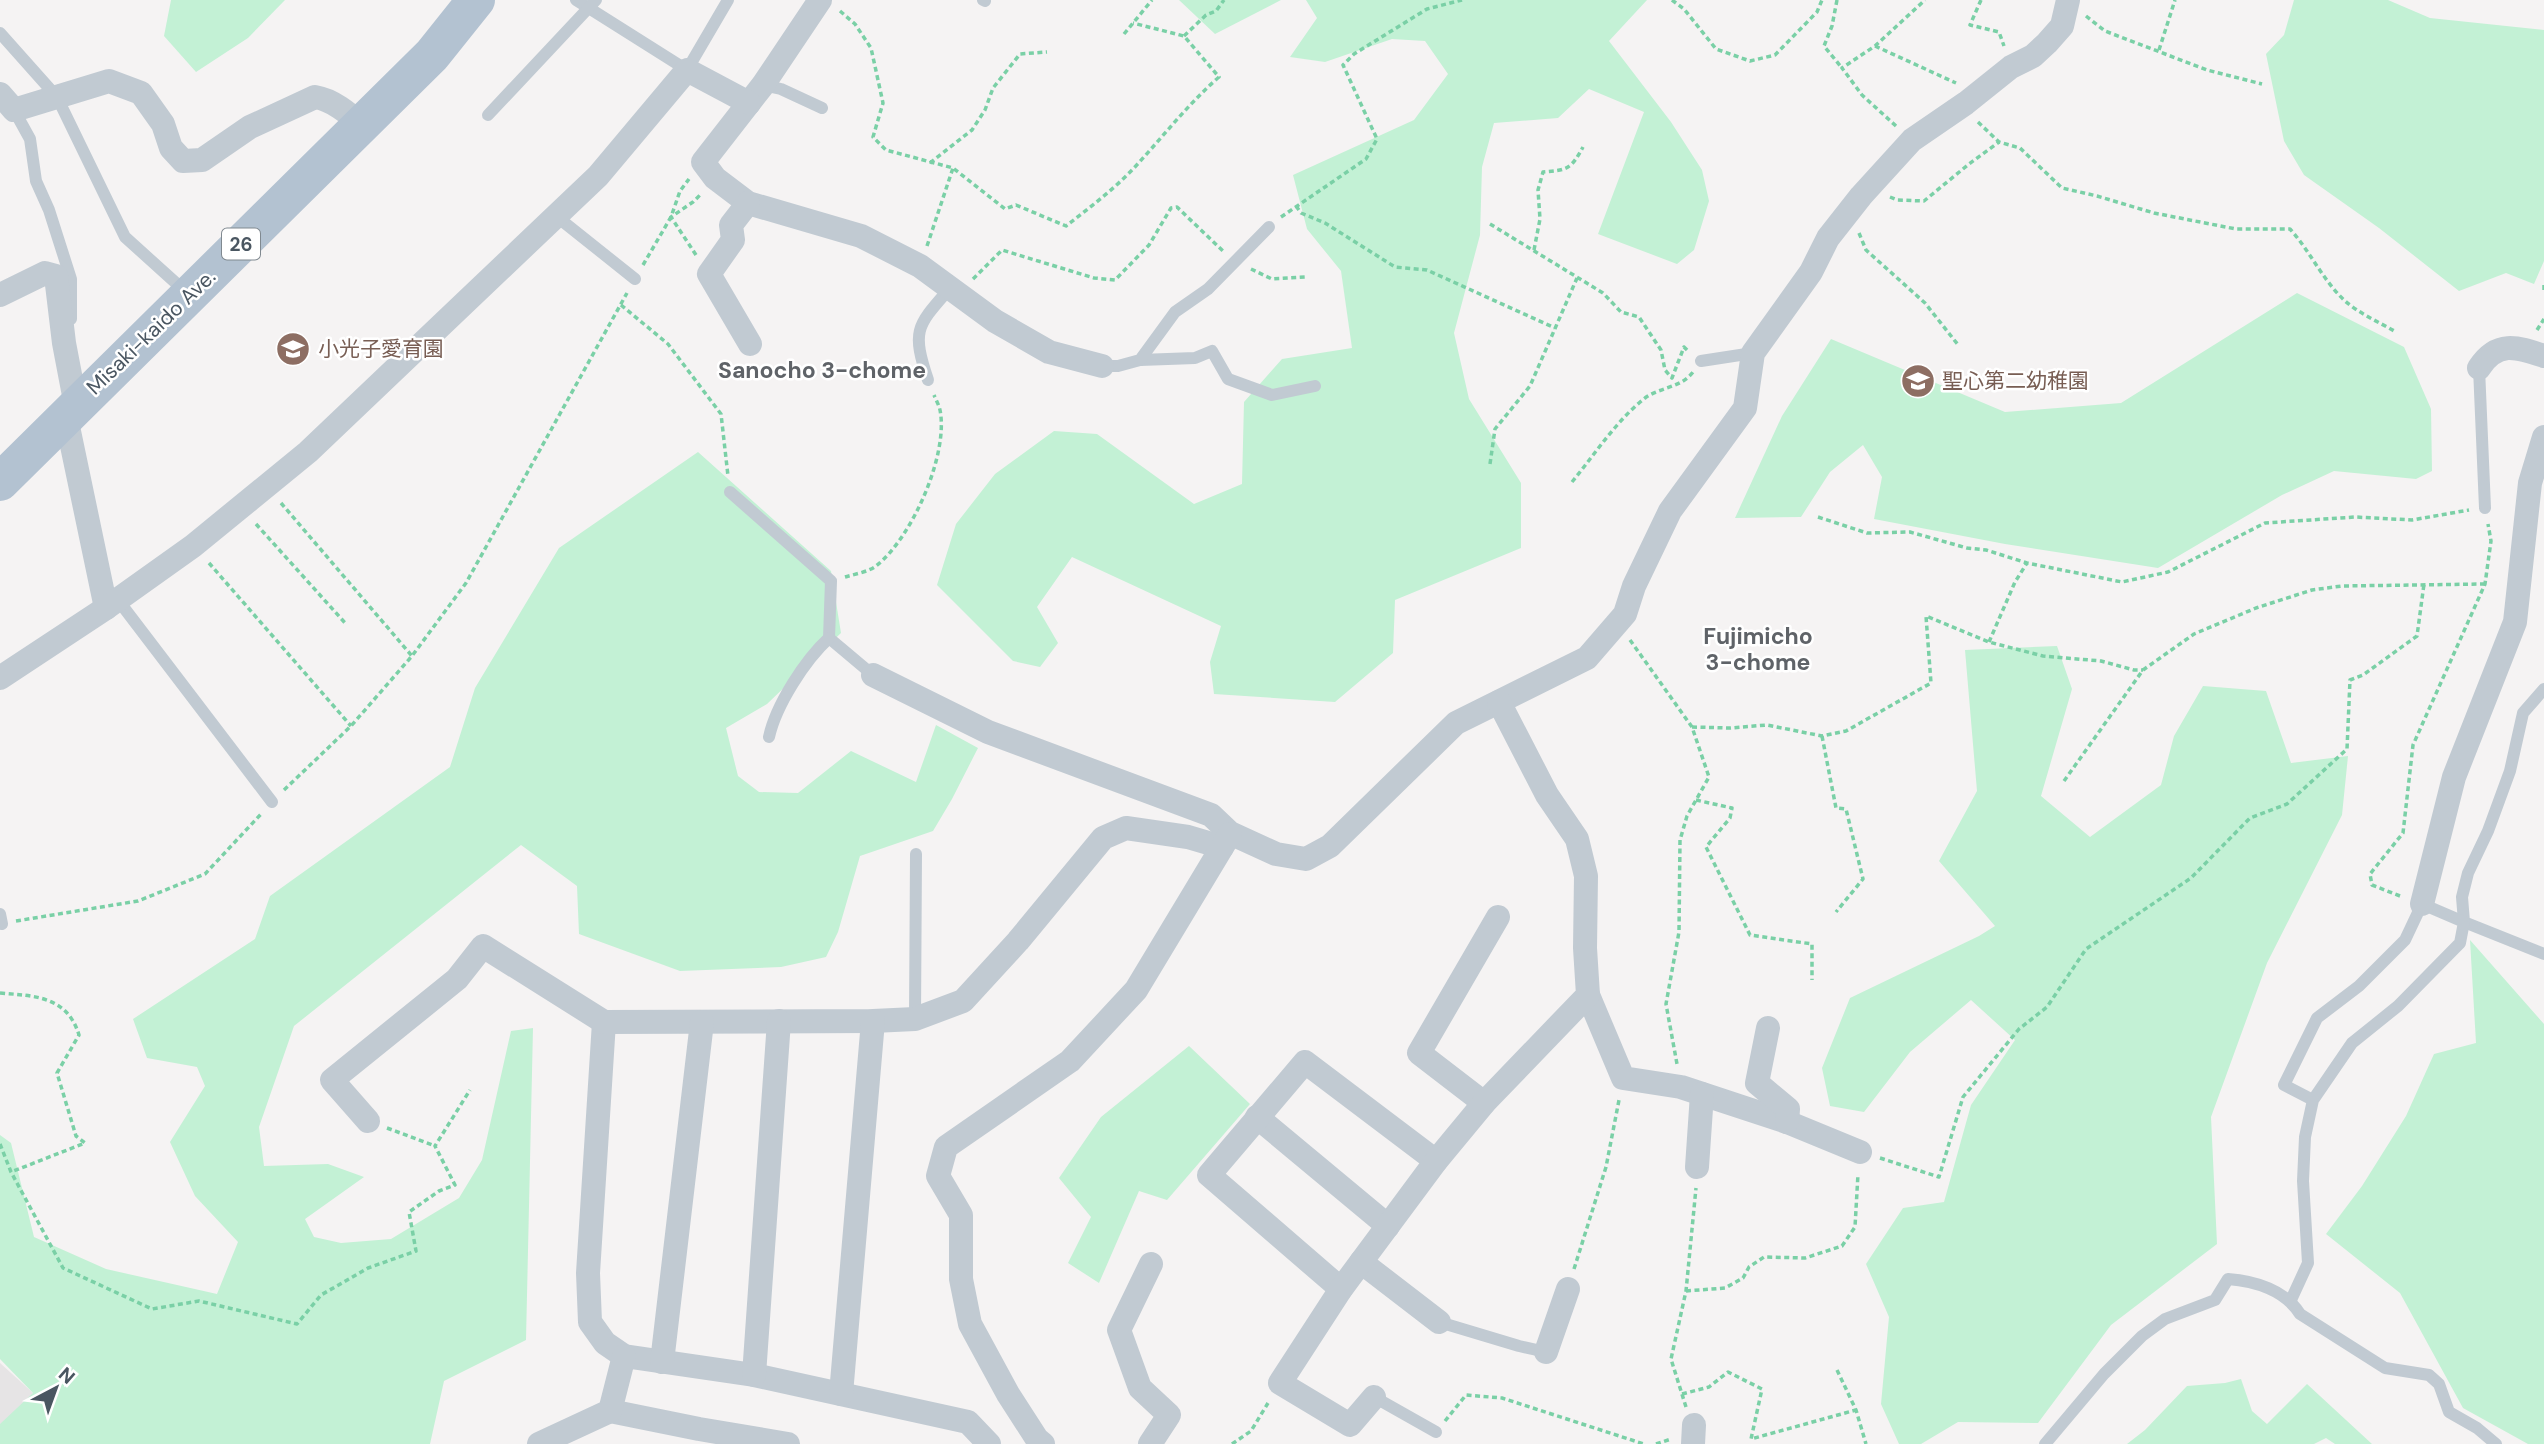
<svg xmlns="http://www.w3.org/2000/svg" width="2544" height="1444" viewBox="0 0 2544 1444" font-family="'DM Sans','Noto Sans JP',sans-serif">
<rect width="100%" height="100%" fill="#f5f3f3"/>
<path fill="#e6e4e5" d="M0 1363 33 1393 0 1444Z"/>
<g fill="#c3f1d5">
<path d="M171 0H285L248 38 196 72 164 36Z"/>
<path d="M1179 0H1281L1215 34Z"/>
<path d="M1306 0H1647L1609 41 1671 122 1702 170 1709 201 1694 250 1677 264 1598 234 1644 112 1589 89 1558 118 1494 123 1482 167 1480 235 1454 333 1469 399 1521 483V548L1395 600 1393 653 1335 702 1214 694 1210 662 1221 626 1072 557 1037 607 1058 643 1040 667 1013 661 937 585 956 524 995 474 1054 431 1097 434 1194 504 1242 484 1244 402 1282 359 1352 348 1341 271 1307 229 1293 175 1414 120 1448 74 1425 41 1392 39 1325 62 1290 57 1317 18Z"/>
<path d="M2294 0H2388L2430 18 2544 30V261L2534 284 2506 273 2459 291 2379 228 2304 175 2284 141 2266 54 2284 35Z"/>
<path d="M2297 293 2404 347 2431 409 2432 471 2416 479 2334 471 2282 495 2158 568 2005 544 1874 519 1882 477 1863 445 1830 472 1801 517 1735 518 1782 416 1831 339 2005 412 2121 403Z"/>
<path d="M698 452 831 571 841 633 767 704 726 728 738 776 759 792 798 793 851 751 916 782 936 725 978 748 952 799 933 831 860 856 838 932 826 957 781 967 680 971 579 934 577 886 521 845 294 1026 259 1127 264 1166 328 1164 364 1177 305 1219 314 1237 341 1243 391 1239 459 1198 482 1160 511 1031 533 1028 526 1340 444 1381 430 1444H0V1424L33 1393 0 1359V1135L11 1143 34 1237 106 1269 217 1294 238 1242 195 1196 170 1142 205 1086 197 1067 147 1058 133 1019 255 939 270 896 450 767 475 688 559 548Z"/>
<path d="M2057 646 2072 689 2041 796 2090 837 2161 785 2174 736 2203 686 2266 691 2291 763 2348 756 2342 815 2267 963 2211 1117 2217 1244 2111 1325 2038 1423 1958 1422 1921 1444H1899L1881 1404 1889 1317 1866 1264 1903 1208 1944 1202 1971 1105 2015 1040 1971 1000 1910 1052 1864 1112 1830 1106 1822 1068 1850 998 1979 936 1995 926 1939 861 1977 791 1965 650Z"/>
<path d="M2470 940 2544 1024V1444H2528L2463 1408 2400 1293 2326 1234 2362 1186 2406 1116 2434 1054 2476 1043Z"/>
<path d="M1189 1046 1250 1104 1167 1200 1139 1191 1099 1283 1068 1263 1091 1217 1059 1178 1101 1117Z"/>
<path d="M2241 1379 2252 1411 2267 1424 2307 1384 2372 1444H2335L2326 1438 2314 1444H2127L2145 1430 2187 1386 2225 1383Z"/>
</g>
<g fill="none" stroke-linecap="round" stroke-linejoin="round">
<g stroke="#7ad0a6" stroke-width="3.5" stroke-dasharray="5 3.5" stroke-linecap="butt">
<path d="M1672 0 1684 9 1716 49 1750 61 1775 55 1817 12 1822 0"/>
<path d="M1837 0 1832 26 1824 46 1842 68"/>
<path d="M1981 0 1970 25 1999 32 2004 46"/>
<path d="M840 11 855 24 871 48 883 103 873 137 886 150 953 168 1005 209 1016 205 1066 226C1089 208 1113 190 1133 169 1162 138 1187 105 1219 77L1184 36 1133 23"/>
<path d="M2086 16 2105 31 2207 70 2262 84"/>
<path d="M1124 34 1152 0"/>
<path d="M1184 36 1206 15 1216 11 1224 0"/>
<path d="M1875 46 1956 83"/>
<path d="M2159 50 2175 0"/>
<path d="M1978 122 1999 142 2020 148 2062 188 2097 196 2154 213 2236 229H2290C2310 251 2322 279 2344 300 2358 313 2379 322 2396 332"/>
<path d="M1896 126 1862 95 1842 68 1875 46 1925 0"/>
<path d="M930 163 972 130 985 110 993 88 1020 54 1047 52"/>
<path d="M1890 197 1897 200 1924 201 1969 164 1999 142"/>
<path d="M1296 206 1301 213 1325 223 1395 267 1427 270 1555 328"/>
<path d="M1281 217 1366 159 1377 139 1343 65 1354 54 1427 9 1462 0"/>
<path d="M1490 224 1603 293 1621 312 1639 317 1661 350 1665 370 1672 378 1684 347 1689 352"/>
<path d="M1859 233 1866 250 1925 303 1959 346"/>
<path d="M927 246 953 168"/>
<path d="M1534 250 1540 219 1538 190 1543 172C1568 170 1571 169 1583 147"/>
<path d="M696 255 671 217 693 202 700 195"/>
<path d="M643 265 671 217 680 191 689 179"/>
<path d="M1251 269 1272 279 1306 277"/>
<path d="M973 279 1002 250 1094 278 1115 280 1149 245 1171 208 1177 207 1224 252"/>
<path d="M2544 285V293"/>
<path d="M621 305 668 344 721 414 728 476"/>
<path d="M2537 330 2544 319"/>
<path d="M1490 464 1495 429 1530 386 1577 278"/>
<path d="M1572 482C1595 454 1616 421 1645 398 1660 387 1681 388 1693 372"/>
<path d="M281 503 412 656"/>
<path d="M1818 517 1867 533 1910 532 1967 548 1986 550 2027 563 2122 582 2168 572 2265 523 2355 517 2412 520 2469 510"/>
<path d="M256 524 346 624"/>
<path d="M209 563 351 726"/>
<path d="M845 577C855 574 868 572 876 566 911 539 949 455 940 410 939 405 936 400 934 395"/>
<path d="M1630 640 1692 727 1709 777 1687 816 1680 840 1679 932 1666 1004 1677 1064"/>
<path d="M1989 642 2015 582 2027 563"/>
<path d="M1692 727 1730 728 1767 725 1822 736 1846 731 1931 683 1926 616 1989 642 2043 656 2101 661 2134 670H2143"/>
<path d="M1822 736 1836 808 1846 809 1863 879 1836 912"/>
<path d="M2064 781 2143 670 2194 634 2256 608 2312 590 2342 586 2485 584"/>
<path d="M284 790 351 726 412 656 466 583 627 293"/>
<path d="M1696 800 1732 808 1730 818 1706 847 1750 935 1812 944V980"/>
<path d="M2400 896 2372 885 2370 874 2403 833 2413 745 2485 584 2491 541 2488 524"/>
<path d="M16 921 138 901 205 874 262 813"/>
<path d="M0 993C35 996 67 996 79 1035L57 1073 76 1136 85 1143 11 1172"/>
<path d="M387 1128 435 1146"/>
<path d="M0 1144 11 1172 63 1268 152 1309 199 1301 297 1324 321 1295 368 1268 416 1251 409 1212 439 1191 455 1185 435 1146 470 1090"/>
<path d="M1880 1158 1939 1177 1963 1097 2019 1029 2047 1007 2086 949 2191 878 2250 818 2287 804 2347 749 2350 680 2363 675 2417 636 2424 584"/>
<path d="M1574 1269 1606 1167 1619 1100"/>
<path d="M1686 1291 1725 1288 1743 1278 1749 1267 1764 1257 1805 1258 1842 1246 1855 1227 1858 1174"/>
<path d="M1837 1370 1856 1410 1866 1444"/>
<path d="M1682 1394 1709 1387 1728 1372 1762 1389 1751 1439 1856 1410"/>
<path d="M1686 1407 1671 1359 1686 1291 1696 1188"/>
<path d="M1445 1421 1466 1395 1502 1398 1644 1444"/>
<path d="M1232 1444 1251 1431 1268 1403"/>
<path d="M1656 1444 1671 1439"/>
</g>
<g stroke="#c1cad2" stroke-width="12">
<path d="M576 0 687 70 728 0"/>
<path d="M983 0 985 1"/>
<path d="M0 33 57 97 125 237 187 293"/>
<path d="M763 85 781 89 822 108"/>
<path d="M14 110 30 139 36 181 49 210 71 279V319"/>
<path d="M488 115 596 0"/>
<path d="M556 216 635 279"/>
<path d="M1140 360 1195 358 1212 351 1228 379 1272 395 1315 386"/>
<path d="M1701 361 1753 353"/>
<path d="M1102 366H1118L1140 360 1175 312 1208 289 1269 227"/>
<path d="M2479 368 2485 508"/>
<path d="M928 380C911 329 917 326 951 287"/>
<path d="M730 492 831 581 829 638 873 675"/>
<path d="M118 600 272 802"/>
<path d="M2544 689 2523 713 2510 771 2488 831 2468 873 2462 897 2464 922 2544 954"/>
<path d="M769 737C776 705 805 660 829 638"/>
<path d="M0 914 2 924"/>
<path d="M915 1019 916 854"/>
<path d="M2291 1300 2308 1263 2303 1181 2305 1137 2313 1100 2352 1043 2398 1006 2460 943 2464 922 2422 904 2405 940 2359 986 2317 1018 2284 1085 2313 1100"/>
<path d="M1439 1322 1519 1346 1546 1352"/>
<path d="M1374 1397 1436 1432"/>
<path d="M2045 1444 2104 1374 2142 1336 2165 1319 2215 1300 2228 1279C2255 1281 2285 1290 2300 1314L2385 1368 2429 1375 2439 1384 2449 1412 2477 1428 2496 1444"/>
</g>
<g stroke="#c1cad2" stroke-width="24">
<path d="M820 0 763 85 703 162 715 178 748 203 861 236 920 266 995 321 1049 352 1102 366"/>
<path d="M0 94 14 110 109 81 141 93 163 124 171 148 183 161 202 160 250 127 315 97C333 100 348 113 362 125"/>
<path d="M748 203 731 225 733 240 709 274 750 344"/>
<path d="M0 295 45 273 56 276 64 343 76 406"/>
<path d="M2479 368C2497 340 2517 347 2544 356"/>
<path d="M66 417 106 608"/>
<path d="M873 675 988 732 1211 815 1230 833 1276 854 1306 859 1330 846 1456 723 1587 658 1625 614 1634 586 1670 511 1745 408 1753 353 1811 272 1828 238 1861 196 1912 140 1966 103 2011 67 2033 56 2047 43 2062 26 2068 0"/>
<path d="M0 678 106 608 193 546 308 452 598 176 687 70 749 103"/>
<path d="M2422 904 2454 777 2515 622 2530 483 2544 437"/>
<path d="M1588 995 1623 1078 1681 1087 1787 1122 1860 1152"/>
<path d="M604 1022 588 1273 590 1322 605 1343 624 1356 754 1375 968 1422 989 1444"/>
<path d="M1768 1028 1757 1083 1788 1109 1787 1122"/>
<path d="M1484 1103 1419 1053 1498 917"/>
<path d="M1257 1117 1388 1226"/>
<path d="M368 1121 332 1080 457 979 483 946 604 1022 873 1021 915 1019 963 1001 1018 941 1103 838 1126 828 1188 837 1222 847"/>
<path d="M1697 1167 1702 1094"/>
<path d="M1361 1262 1439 1322"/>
<path d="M1341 1289 1209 1175 1305 1062 1436 1161"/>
<path d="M1546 1352 1568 1289"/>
<path d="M662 1362 702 1022"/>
<path d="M754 1375 779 1021"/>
<path d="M841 1394 873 1021"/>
<path d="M1374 1397 1350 1425 1280 1383 1341 1289 1436 1161 1484 1103 1588 995 1585 948 1586 876 1577 839 1547 795 1499 702"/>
<path d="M610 1411 699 1429 788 1444"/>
<path d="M539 1444 610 1411 624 1356"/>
<path d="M1043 1444 1037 1439 1008 1394 970 1324 961 1279V1215L938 1176 946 1147 1070 1061 1136 990 1230 834"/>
<path d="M1150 1444 1169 1415 1140 1388 1119 1330 1151 1264"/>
<path d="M1693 1444 1694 1425"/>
</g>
<path stroke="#b3c2d1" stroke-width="38" d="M0 482 432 55 476 0"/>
</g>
<defs>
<g id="school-disc" transform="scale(1.75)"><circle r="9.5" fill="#8d6e63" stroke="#fff"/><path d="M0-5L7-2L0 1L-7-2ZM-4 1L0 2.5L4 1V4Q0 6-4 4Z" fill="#fff"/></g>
</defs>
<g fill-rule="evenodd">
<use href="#school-disc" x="293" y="349"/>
<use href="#school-disc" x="1918" y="381"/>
</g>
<g text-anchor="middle" stroke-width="5" stroke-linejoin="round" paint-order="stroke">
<rect fill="#fff" stroke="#808990" stroke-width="2" x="222" y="228.5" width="38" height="31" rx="5"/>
<g font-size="19" font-weight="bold" fill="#4a5661">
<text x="241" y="251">26</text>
</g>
<g font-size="21" fill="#4a5661" stroke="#fff">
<text transform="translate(151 332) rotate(-44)" y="7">Misaki-kaido Ave.</text>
</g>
<g font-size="21" fill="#785e54" stroke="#fff" text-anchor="start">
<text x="318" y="356">小光子愛育園</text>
<text x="1942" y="388">聖心第二幼稚園</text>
</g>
<g font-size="23" font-weight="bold" fill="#5f6368" stroke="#fff">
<text x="822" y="378">Sanocho 3-chome</text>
<text x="1758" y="644">Fujimicho<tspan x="1758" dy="26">3-chome</tspan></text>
</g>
</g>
<g transform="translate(56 1388) rotate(41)" stroke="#ffffff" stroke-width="5" paint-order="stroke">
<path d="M0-5L12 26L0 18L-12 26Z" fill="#4a5661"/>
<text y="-10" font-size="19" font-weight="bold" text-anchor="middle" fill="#4a5661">N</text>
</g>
</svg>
